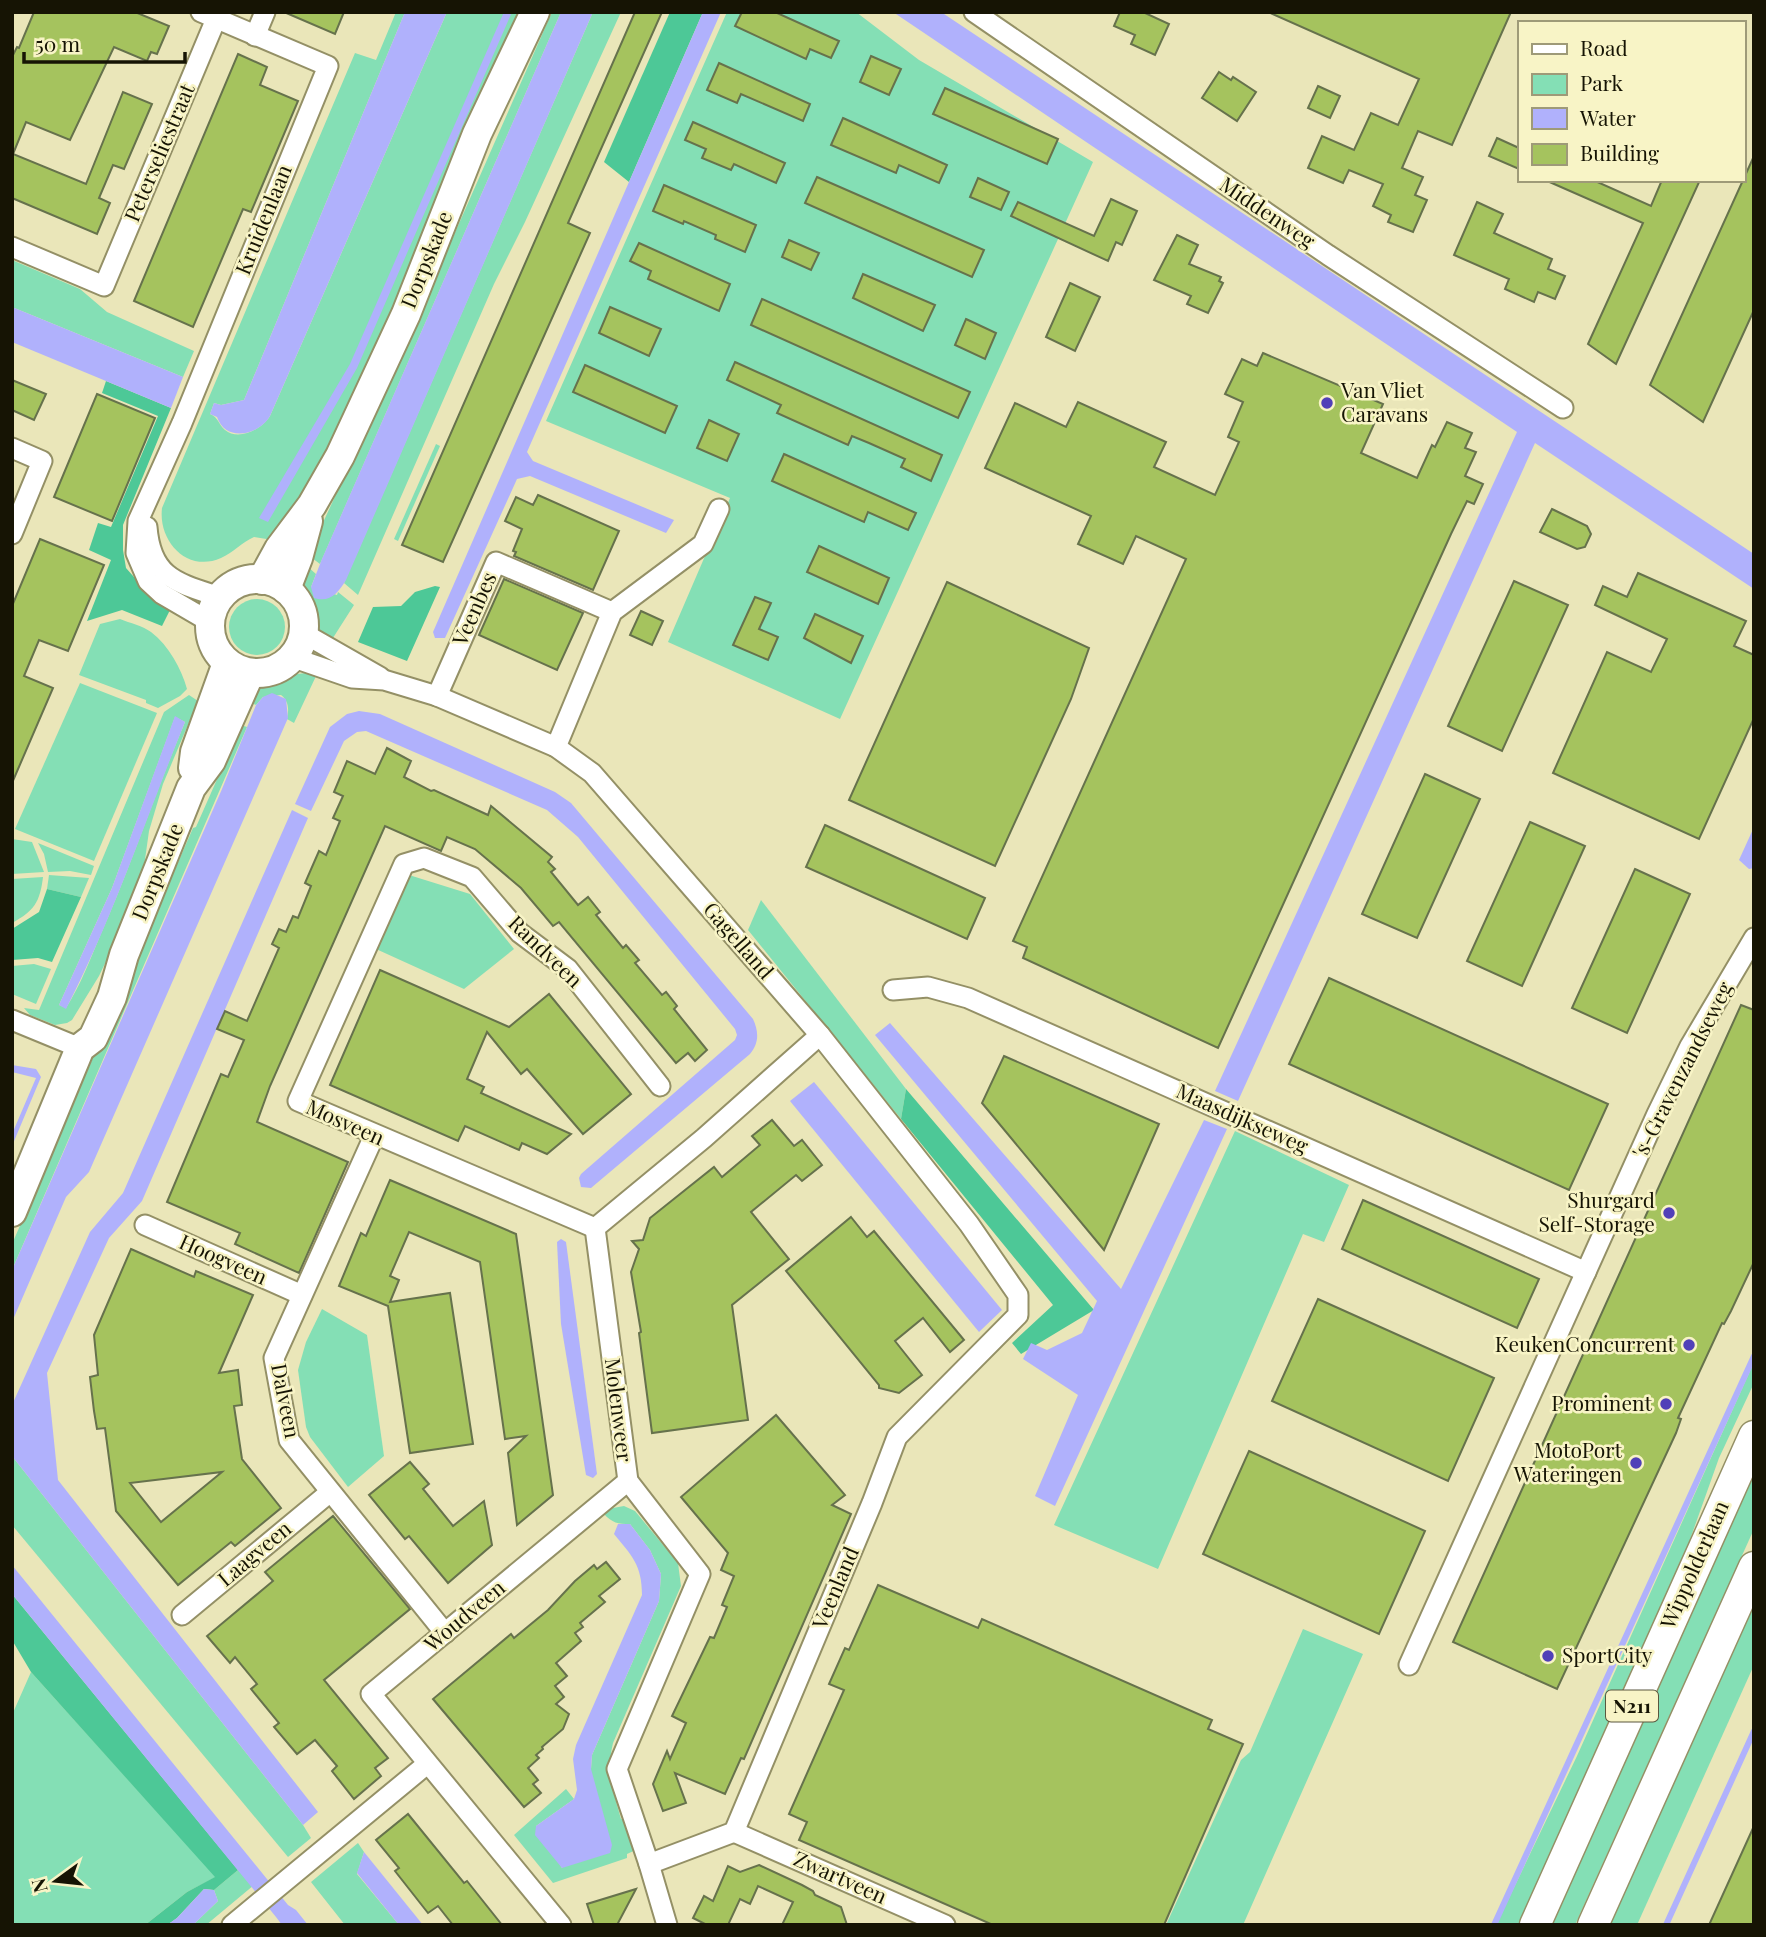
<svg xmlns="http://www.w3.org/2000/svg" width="1766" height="1937" viewBox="0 0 1766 1937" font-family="'Playfair Display',serif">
<rect width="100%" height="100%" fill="#eae6b9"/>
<g fill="#84dfb5" fill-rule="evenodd">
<path d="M396 12H405L244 400 221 405 214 403 210 414C219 418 218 424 225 430 239 442 263 428 270 416L447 12H524L341 423 279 541 254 537C242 542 233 553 221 558 187 573 158 541 162 508L355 53 376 60Z"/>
<path d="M552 12H561L320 564 308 555 417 319Z"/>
<path d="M593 12H621L525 222 494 284 358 595 344 583Z"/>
<path d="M727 12H856L919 60 1093 162 840 719 668 642 730 498 546 421Z"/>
<path d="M12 260 80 289 107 312 194 351 183 377 12 307Z"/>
<path d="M436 444 440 446 398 541 394 539Z"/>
<path d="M308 567 316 574 311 587 337 595 338 592 354 605 331 641C318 633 300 599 301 583 301 578 305 572 308 567Z"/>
<circle cx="257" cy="627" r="28"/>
<path d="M120 619C130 623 143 626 151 632 169 646 181 668 187 689L180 696 158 708 146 703V700L79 675 100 624Z"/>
<path d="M306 673 317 674 294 723 287 719C289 710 289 701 281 695L263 697 256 705 247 701C259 682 284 675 306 673Z"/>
<path d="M80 683 157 713 94 861 15 829Z"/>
<path d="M189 695 198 701 163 784 149 831 141 888 99 976 72 1020 67 1023 55 1025 30 1015 24 1008 39 1010 164 712ZM175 717 185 722C155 793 131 866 100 936 90 960 80 986 66 1008L59 1005 112 888Z"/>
<path d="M241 725 247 727 12 1270V1244L193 828 196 827Z"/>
<path d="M12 839 32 842 44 872 12 874Z"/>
<path d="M38 843 94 866 91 875 70 871 48 872 44 854Z"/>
<path d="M49 875 89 878 81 897 47 889Z"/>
<path d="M409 875 470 894 514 949 464 989 376 949Z"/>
<path d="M43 877C40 902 34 911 12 923V879Z"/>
<path d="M761 900 906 1089 901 1119 748 930Z"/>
<path d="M34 964 51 969 36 1004 12 994V966Z"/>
<path d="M1235 1131 1349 1185 1324 1242 1303 1234 1158 1569 1054 1525Z"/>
<path d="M322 1309 367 1335 384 1456 348 1487 310 1437 306 1427 298 1370 306 1342Z"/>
<path d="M1754 1362V1383L1719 1458 1682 1562 1519 1925H1496L1577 1756Z"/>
<path d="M12 1456 303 1825 311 1838 288 1857 12 1525Z"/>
<path d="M1754 1469V1529L1575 1925H1549Z"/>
<path d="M624 1506 635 1511 678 1563 681 1586 613 1743C606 1773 613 1790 621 1819L630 1820 640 1848 627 1854V1858L553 1883 514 1835 566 1789 574 1799 536 1826 562 1868 591 1769 592 1755 659 1601 661 1574 650 1550 630 1524C618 1524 612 1523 604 1514L613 1508Z"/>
<path d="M1754 1598V1665L1637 1925H1607Z"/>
<path d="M1303 1629 1363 1654 1243 1925H1166L1241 1760 1250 1752Z"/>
<path d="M31 1672 216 1877 187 1892 145 1925H12V1715Z"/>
<path d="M358 1843 364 1852 357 1874 399 1925H345L311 1882Z"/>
<path d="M238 1870 254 1885 206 1925H193L218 1901 214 1890Z"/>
</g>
<g fill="#4dc897">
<path d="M670 12H703L629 182 604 162Z"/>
<path d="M106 381 171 408 123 525V550L126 568 148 593 171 608 162 626 122 610 87 621 111 560 89 550 98 523 111 527 158 416 102 393Z"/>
<path d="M435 586 440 587 407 661 358 642 373 607 401 606 415 592Z"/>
<path d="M47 889 81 897 52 962 38 958 12 960V929L39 912Z"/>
<path d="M906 1089 1094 1310 1021 1354 1012 1343 1053 1305 901 1119Z"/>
<path d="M12 1594 238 1870 214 1890 204 1889 177 1918 167 1925H145L187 1892 215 1877 31 1672 12 1640Z"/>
</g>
<g fill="#b0b1fc">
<path d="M405 12H447L270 416C259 435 226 443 217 417L210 414 214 403 221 405 244 400Z"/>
<path d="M504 12H512L357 368 268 522 259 518 350 364Z"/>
<path d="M561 12H593L346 580C338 593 330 603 314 598L311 587 322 559Z"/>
<path d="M703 12H721L527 452 533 461 674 520 666 533 530 476 517 479 445 638H435L433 632Z"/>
<path d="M893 12H941L1754 554V589L1535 443 1238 1101 1215 1091 1517 432Z"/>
<path d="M12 307 183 377 171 408 12 342Z"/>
<path d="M272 693 286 699 288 718 89 1172 66 1197 12 1322V1270L222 789 256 705 263 697Z"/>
<path d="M359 711 380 714 555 792 571 803 753 1019C759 1032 759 1043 750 1054L591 1188 581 1187 579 1178 581 1174 735 1040 737 1035 735 1029 578 837 547 810 366 731 357 732 344 741 311 811 295 804 330 727 347 714Z"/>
<path d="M175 716 185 722C146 818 114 916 66 1009L59 1005 112 888Z"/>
<path d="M292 810 308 818 142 1201 109 1238 47 1373 58 1480 318 1812 303 1825 12 1456V1405L90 1232 123 1193Z"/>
<path d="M1754 827V868L1749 869 1739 860Z"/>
<path d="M890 1023 1121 1289 1204 1120 1227 1129 1055 1506 1035 1496 1078 1395 1023 1359 1031 1343 1047 1350 1082 1333 1097 1301 875 1035Z"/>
<path d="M12 1065 36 1069 41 1077 12 1146V1134L36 1078 12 1072Z"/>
<path d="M814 1082 1002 1310 979 1332 790 1101Z"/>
<path d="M561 1239 566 1242 597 1474 593 1478 586 1475 561 1324 557 1242Z"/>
<path d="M618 1524H630L650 1550 661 1574 659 1601 592 1755 591 1769 612 1845 610 1853 562 1868 535 1835 536 1826 574 1799 577 1790 573 1759 576 1745 642 1595C642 1565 632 1556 614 1534Z"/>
<path d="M12 1565 288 1905 296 1910 308 1925H282L276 1917 12 1594Z"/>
<path d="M364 1852 423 1925H399L357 1873Z"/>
<path d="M204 1889 214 1890 218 1901 193 1925H167L177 1918Z"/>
</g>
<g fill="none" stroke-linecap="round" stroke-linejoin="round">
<g stroke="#b0b1fc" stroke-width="6">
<path d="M1494 1925 1754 1356"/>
<path d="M1666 1925 1754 1731"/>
</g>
</g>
<g fill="#a5c35e" stroke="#66724c" stroke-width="2" fill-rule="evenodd">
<path d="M34 12H135L169 26 157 54 151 52 147 61 114 47 70 140 26 122 13 154 86 184 123 92 152 104 124 169 113 165 99 198 110 203 97 234 12 198V57L17 47 19 48Z"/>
<path d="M284 12H344L335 34Z"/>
<path d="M635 12H662L568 223 590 233 443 562 402 545Z"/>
<path d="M742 12H775L839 41 831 58 810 49 806 59 735 26Z"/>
<path d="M1120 12H1143L1169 24 1155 55 1131 44 1135 35 1114 26Z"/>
<path d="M1268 12H1511L1452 145 1418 131 1402 168 1423 177 1415 195 1427 200 1413 232 1388 222 1391 215 1373 206 1383 184 1349 170 1343 183 1308 168 1322 136 1354 150 1371 113 1398 125 1419 79Z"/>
<path d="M238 54 267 67 260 85 298 101 251 212 243 209 193 327 134 301Z"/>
<path d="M871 56 901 69 889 95 860 82Z"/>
<path d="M719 63 810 104 803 121 741 94 737 103 707 90Z"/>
<path d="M1219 72 1231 80 1233 77 1256 92 1237 121 1202 98Z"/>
<path d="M1318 86 1340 96 1330 118 1308 108Z"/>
<path d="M945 88 1058 139 1047 164 933 114Z"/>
<path d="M843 118 947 165 939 183 899 165 896 173 831 145Z"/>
<path d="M693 122 785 163 776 183 734 164 731 170 702 158 706 149 685 140Z"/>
<path d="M1497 138 1519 148V169L1489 156Z"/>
<path d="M1754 156V310L1703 422 1650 385Z"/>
<path d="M817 177 984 250 972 277 805 203Z"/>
<path d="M978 178 1009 192 1001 210 970 197Z"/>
<path d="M1545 180H1593L1651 206 1662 180H1700L1616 364 1588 344 1643 223Z"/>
<path d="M664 185 756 225 745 252 715 239 716 235 684 221 683 224 653 211Z"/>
<path d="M1111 199 1137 211 1122 245 1116 242 1108 261 1011 216 1018 202 1094 236Z"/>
<path d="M1477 202 1503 214 1494 233 1552 259 1548 269 1565 276 1555 299 1538 292 1534 302 1505 289 1509 279 1454 255Z"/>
<path d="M1177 235 1198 245 1189 264 1221 277 1219 281 1223 283 1208 313 1187 304 1191 296 1154 280Z"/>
<path d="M789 240 819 253 811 270 782 257Z"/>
<path d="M639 243 730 284 719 311 648 279 651 271 630 261Z"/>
<path d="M863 274 935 305 923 331 853 298Z"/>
<path d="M1070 283 1100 297 1075 351 1046 337Z"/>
<path d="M762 299 970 392 958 418 751 325Z"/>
<path d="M610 307 661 329 649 356 599 333Z"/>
<path d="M966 319 996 333 985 359 955 345Z"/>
<path d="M1263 353 1383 404 1361 453 1417 478 1432 445 1435 447 1447 422 1472 433 1465 448 1476 452 1465 476 1483 484 1474 504 1467 501 1451 534 1218 1048 1023 958 1027 947 1013 941 1186 559 1136 536 1123 564 1078 544 1091 516 985 468 1015 403 1066 427 1078 402 1166 442 1154 467 1215 495 1239 442 1228 437 1243 402 1225 394 1242 359 1257 366Z"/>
<path d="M735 362 942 455 931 481 901 467 905 459 869 443 852 436 848 445 777 413 781 405 727 380Z"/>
<path d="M585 365 677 406 665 433 573 392Z"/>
<path d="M12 380 46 394 34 420 12 410Z"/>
<path d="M97 394 155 418 112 521 54 497Z"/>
<path d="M709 420 739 434 727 461 697 448Z"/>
<path d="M784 454 916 513 908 530 868 512 864 522 772 481Z"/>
<path d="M538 495 619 531 593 590 514 556 516 552 513 551 522 529 505 521 516 497 533 505Z"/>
<path d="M1552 509 1587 526 1591 534 1585 547 1577 549 1540 532Z"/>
<path d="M40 539 104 565 68 651 39 640 24 676 53 688 12 783V606Z"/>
<path d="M819 546 889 578 878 604 807 572Z"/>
<path d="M1638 573 1746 621 1734 646 1754 655V718L1699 839 1553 773 1607 652 1651 672 1667 639 1595 605 1603 586 1627 597Z"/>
<path d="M504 579 583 613 557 670 479 635Z"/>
<path d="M1514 581 1568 605 1502 751 1448 726Z"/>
<path d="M947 582 1089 648 1071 699 995 866 849 800Z"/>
<path d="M755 597 771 603 759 629 778 637 768 660 733 645Z"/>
<path d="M641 611 663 621 652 645 630 635Z"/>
<path d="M815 614 863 636 851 663 804 638Z"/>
<path d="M387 748 411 761 404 777 431 791 434 790 488 815 491 806 552 857 548 862 555 869 551 872 578 905 588 897 600 912 596 915 623 948 626 945 639 960 635 963 662 995 666 992 677 1006 674 1009 707 1050 695 1061 688 1053 676 1063 559 922 553 926 521 888 475 849 447 837 441 851 385 826 270 1086 257 1122 348 1162 299 1273 235 1244 240 1233 167 1202 221 1074 228 1077 244 1040 217 1029 225 1011 247 1021 279 948 272 944 279 929 286 932 293 916 298 918 311 886 305 883 319 851 326 855 340 821 333 818 343 796 334 792 347 761 375 774Z"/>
<path d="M1425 774 1480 799 1417 938 1362 914Z"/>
<path d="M1530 822 1585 846 1522 986 1467 961Z"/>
<path d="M825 825 985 898 967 939 806 867Z"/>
<path d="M1635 869 1690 894 1627 1033 1572 1008Z"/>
<path d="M380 970 509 1027 549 994 631 1094 583 1134 527 1069 521 1074 487 1032 467 1079 484 1087 481 1093 571 1134 547 1154 522 1143 519 1150 465 1126 458 1141 330 1085Z"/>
<path d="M1329 978 1608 1104 1569 1190 1289 1064Z"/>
<path d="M1741 1005 1754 1010V1262L1731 1311 1724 1324 1722 1323 1678 1418 1681 1419 1676 1433 1557 1689 1453 1642Z"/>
<path d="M1004 1056 1159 1124 1104 1250 982 1103Z"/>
<path d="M772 1120 794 1146 802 1140 822 1165 802 1181 796 1175 751 1212 789 1259 732 1305 748 1420 652 1433 639 1333 641 1332 631 1272 639 1249 632 1241 643 1240 650 1218 714 1167 722 1177 760 1145 752 1136Z"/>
<path d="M390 1180 516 1234 553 1495 517 1525 508 1453 526 1436 505 1439 480 1262 409 1232 390 1276 399 1280 390 1302 450 1293 473 1444 410 1453 388 1306 339 1286 361 1233 366 1236Z"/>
<path d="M1363 1200 1539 1279 1517 1328 1342 1249Z"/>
<path d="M851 1217 867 1237 874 1231 964 1340 950 1352 923 1318 895 1341 922 1375 899 1393 879 1388V1385L786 1271Z"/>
<path d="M131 1249 194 1277 196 1271 253 1295 219 1373 238 1370 242 1405 234 1406 242 1459 281 1508 235 1546 231 1542 178 1585 116 1511 105 1428 97 1429 94 1411 90 1377 98 1375 94 1335ZM222 1472 161 1522 130 1483Z"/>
<path d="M1318 1299 1494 1378 1448 1481 1272 1401Z"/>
<path d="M776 1415 845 1495 832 1505 851 1514 744 1759 741 1758 725 1794 675 1773 686 1803 663 1811 653 1784 667 1751 670 1759 686 1723 672 1716 710 1637 714 1638 727 1607 722 1605 734 1576 721 1570 728 1553 681 1497Z"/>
<path d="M1249 1451 1425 1531 1379 1634 1203 1554Z"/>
<path d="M410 1462 429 1484 423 1489 453 1526 484 1501 492 1545 448 1583 409 1536 405 1539 369 1495Z"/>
<path d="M333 1516 410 1609 324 1680 388 1758 375 1768 381 1776 354 1799 332 1771 337 1766 315 1740 297 1754 274 1727 279 1723 251 1689 257 1684 235 1657 230 1663 207 1636 273 1581 265 1572Z"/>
<path d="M606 1562 620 1579 599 1596 605 1602 580 1623 583 1627 575 1633 581 1641 556 1663 567 1676 555 1686 564 1697 556 1704 569 1714 563 1729 542 1747 543 1749 536 1755 539 1758 528 1768 538 1780 533 1784 541 1793 524 1807 433 1699 511 1634 514 1638 548 1610 575 1581 594 1565 597 1569Z"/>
<path d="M878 1585 978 1628 982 1619 1212 1720 1208 1729 1243 1744 1164 1925H993L799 1840 807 1822 789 1814 844 1690 829 1684 845 1648 849 1650Z"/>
<path d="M408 1814 464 1883 467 1881 502 1925H453L438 1906 428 1913 395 1871 399 1868 376 1840Z"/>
<path d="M1754 1826V1925H1709Z"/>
<path d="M759 1865 802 1885 813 1891 815 1895 841 1907 847 1925H782L793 1902 758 1886 750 1904 740 1899 728 1925H707L693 1918 704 1896 713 1901 728 1866 740 1872Z"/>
<path d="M636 1889 617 1925H594L587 1904Z"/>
</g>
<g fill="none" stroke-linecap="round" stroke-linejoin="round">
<g stroke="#949066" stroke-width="23">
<g id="minor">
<path d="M201 12 328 66 182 423 138 521 136 553 148 581 162 594 210 622"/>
<path d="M974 12 1328 255 1563 408"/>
<path d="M255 36 265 12"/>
<path d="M12 247 104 286 216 19"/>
<path d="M12 448 42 461 12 534"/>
<path d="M147 527C151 578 177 583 220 597"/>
<path d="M303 633 380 677"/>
<path d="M291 657 352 678 384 680 437 696 556 747 592 773 820 1035 969 1224 1018 1295V1315L897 1437 872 1503 734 1832 649 1864"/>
<path d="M437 696 496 562 612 612"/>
<path d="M556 747 612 612 703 544 719 509"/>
<path d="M893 990 928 987 968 998 1586 1272"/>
<path d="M12 1020 80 1048"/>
<path d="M374 1136 274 1358 289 1440 445 1633"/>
<path d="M145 1225 302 1295"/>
<path d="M595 1228 298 1101 404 864 424 858 472 877 520 933 568 969 660 1086"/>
<path d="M182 1615 329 1493"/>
<path d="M1409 1665 1657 1114 1690 1046 1754 938"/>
<path d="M734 1832 945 1925"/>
<path d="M232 1925 427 1764"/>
<path d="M561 1925 371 1694 628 1481"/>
<path d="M667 1925 649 1864 617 1769 700 1574 628 1481 595 1228 704 1138 820 1035"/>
</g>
</g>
<g stroke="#949066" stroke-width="32">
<g id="secondary">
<circle cx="257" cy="626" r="47"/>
<path d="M262 580 279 549 312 505 340 456 406 314 477 134 535 12"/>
<path d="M286 589 298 558 308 521"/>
<path d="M193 768 195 752 227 663"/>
<path d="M12 1212 80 1048 93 1038 112 997 124 955 191 788 211 761 250 673"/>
</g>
</g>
<g stroke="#949066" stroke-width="33">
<g id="primary">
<path d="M1535 1925 1754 1436"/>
<path d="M1593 1925 1754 1567"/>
</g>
</g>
<use href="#minor" stroke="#fff" stroke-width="19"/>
<use href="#secondary" stroke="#fff" stroke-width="28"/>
<use href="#primary" stroke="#fff" stroke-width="30"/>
</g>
<g fill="#5140b8" stroke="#f8f4c6" stroke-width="2.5">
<circle cx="1327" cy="403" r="7"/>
<circle cx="1669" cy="1213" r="7"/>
<circle cx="1689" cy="1345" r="7"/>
<circle cx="1666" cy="1404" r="7"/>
<circle cx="1636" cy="1463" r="7"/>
<circle cx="1548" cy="1656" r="7"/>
</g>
<g text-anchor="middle" stroke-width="5" stroke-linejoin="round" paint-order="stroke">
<rect fill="#f8f4c6" stroke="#5a573e" stroke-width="2" x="1606" y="1690.5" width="52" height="31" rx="5"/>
<g font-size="19" font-weight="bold" fill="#161404">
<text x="1632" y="1713">N211</text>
</g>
<g font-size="21" fill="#161404" stroke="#f8f4c6">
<text transform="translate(160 153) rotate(-67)" y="7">Peterseliestraat</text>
<text transform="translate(1267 213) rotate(34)" y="7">Middenweg</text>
<text transform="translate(264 220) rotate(-68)" y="7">Kruidenlaan</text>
<text transform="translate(427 260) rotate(-68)" y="7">Dorpskade</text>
<text transform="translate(475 609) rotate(-66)" y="7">Veenbes</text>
<text transform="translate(158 872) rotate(-68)" y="7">Dorpskade</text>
<text transform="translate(738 941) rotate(49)" y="7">Gagelland</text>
<text transform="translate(545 952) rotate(44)" y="7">Randveen</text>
<text transform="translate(1683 1070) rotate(-63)" y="7">'s-Gravenzandseweg</text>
<text transform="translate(1242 1119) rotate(24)" y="7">Maasdijkseweg</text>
<text transform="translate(345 1123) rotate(24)" y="7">Mosveen</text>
<text transform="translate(223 1260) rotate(24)" y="7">Hoogveen</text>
<text transform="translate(285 1401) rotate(79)" y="7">Dalveen</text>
<text transform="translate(618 1410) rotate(83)" y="7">Molenweer</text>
<text transform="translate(255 1554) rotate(-40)" y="7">Laagveen</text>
<text transform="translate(1695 1565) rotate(-66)" y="7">Wippolderlaan</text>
<text transform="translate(836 1588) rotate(-67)" y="7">Veenland</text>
<text transform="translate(465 1616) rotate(-40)" y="7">Woudveen</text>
<text transform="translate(840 1878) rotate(24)" y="7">Zwartveen</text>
</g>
<g font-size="21" fill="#161404" stroke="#f8f4c6" text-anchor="end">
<text x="1341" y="398" text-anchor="start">Van Vliet<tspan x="1341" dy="24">Caravans</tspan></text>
<text x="1655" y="1208">Shurgard<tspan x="1655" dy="24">Self-Storage</tspan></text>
<text x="1675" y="1352">KeukenConcurrent</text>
<text x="1652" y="1411">Prominent</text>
<text x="1622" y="1458">MotoPort<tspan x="1622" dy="24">Wateringen</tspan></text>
<text x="1562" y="1663" text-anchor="start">SportCity</text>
</g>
</g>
<rect width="1766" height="1937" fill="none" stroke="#161404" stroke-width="28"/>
<rect x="1518" y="21" width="228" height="161" fill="#f8f4c6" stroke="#9e9a78" stroke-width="2"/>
<rect x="1532" y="44" width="35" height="10" fill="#ffffff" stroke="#9e9a78" stroke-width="2"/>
<text x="1580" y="56" font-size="21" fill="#161404">Road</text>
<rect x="1532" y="74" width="35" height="21" fill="#84dfb5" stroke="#9e9a78" stroke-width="2"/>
<text x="1580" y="91" font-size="21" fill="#161404">Park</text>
<rect x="1532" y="108" width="35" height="21" fill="#b0b1fc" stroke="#9e9a78" stroke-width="2"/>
<text x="1580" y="126" font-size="21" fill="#161404">Water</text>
<rect x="1532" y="144" width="35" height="21" fill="#a5c35e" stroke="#9e9a78" stroke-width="2"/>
<text x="1580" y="161" font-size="21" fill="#161404">Building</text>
<g transform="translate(56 1881) rotate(255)" stroke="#f8f4c6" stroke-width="5" paint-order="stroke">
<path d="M0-5L12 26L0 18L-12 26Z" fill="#161404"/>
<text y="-10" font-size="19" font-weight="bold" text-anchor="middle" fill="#161404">N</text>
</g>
<path d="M24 52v10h161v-10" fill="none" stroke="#161404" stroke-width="3.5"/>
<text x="35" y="52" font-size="21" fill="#161404" stroke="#f8f4c6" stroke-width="5" paint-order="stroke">50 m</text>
</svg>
